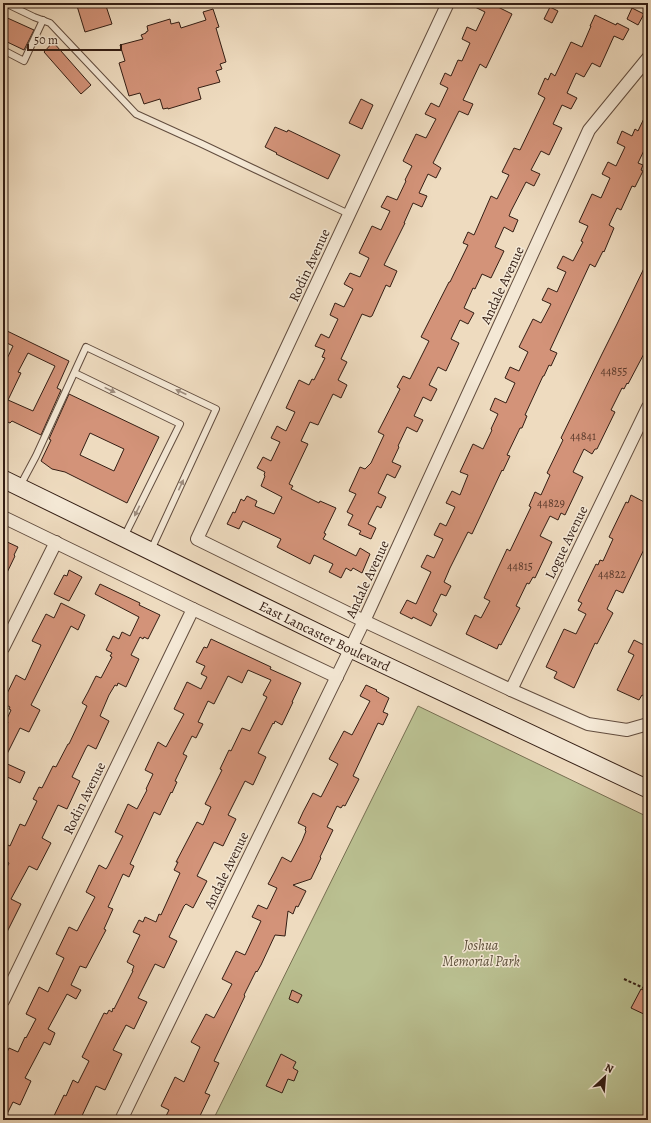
<svg xmlns="http://www.w3.org/2000/svg" width="651" height="1123" viewBox="0 0 651 1123" font-family="Alegreya,serif">
<rect width="100%" height="100%" fill="#eedbbf"/>
<filter id="stains"><feTurbulence type="fractalNoise" baseFrequency=".005" numOctaves="4"/><feColorMatrix values="0 0 0 0 .2 0 0 0 0 .09 0 0 0 0 .02 0 0 0 .5 -.17"/></filter>
<radialGradient id="worn" r=".72"><stop offset=".6" stop-color="#630" stop-opacity="0"/><stop offset="1" stop-color="#630" stop-opacity=".3"/></radialGradient>
<path fill="#bac091" stroke="#776f52" d="M418 706 648 817V1120H213Z"/>
<g fill="#d39379" stroke="#341e14" fill-rule="evenodd">
<path d="M87 3H105L112 24 85 32 77 6Z"/>
<path d="M467 3H490L512 14 486 68 480 64 463 100 473 104 468 115 459 111 433 163 441 168 436 178 428 174 419 193 427 196 422 207 413 203 404 223H405L384 265 397 271 390 287 386 285 372 316 370 317 362 314 341 359 347 362 338 380 347 385 341 398 333 394 318 425 310 422 301 441 308 444 289 484 293 486 291 489 319 503 320 501 336 508 324 533 326 534 323 539 356 556 360 548 370 554 362 573 353 568 351 571 346 568 341 578 329 572 333 564 314 555 310 564 277 547 281 539 243 521 239 529 227 524 233 512 235 513 241 499 244 501 247 496 257 501 255 506 274 514 282 497 261 486 265 476 264 475 265 472 257 468 263 457 271 461 280 442 271 438 277 426 286 431 295 412 286 408 299 380 309 385 312 379 314 380 325 358 322 357 325 350 315 346 321 334 329 338 338 319 330 315 335 303 344 307 353 289 344 284 350 273 360 277 369 258 359 253 372 226 381 230 390 211 381 207 387 196 397 200 406 181 405 180 412 166 403 161 416 134 426 138 436 119 425 114 431 103 439 107 448 88 440 84 445 73 451 76 458 60 462 61 470 43 462 39 467 27 476 31 485 12Z"/>
<path d="M550 7 558 11 552 23 544 19Z"/>
<path d="M632 8 644 14 638 25 627 19Z"/>
<path d="M213 9 219 27 216 28 226 62 220 64 222 69 216 71 220 82 198 88 201 99 168 109V108L163 109 160 99 144 104 140 93 129 96 119 63 125 61 120 45 143 39 141 35 146 33V32L148 31 147 26 170 19 171 24 179 22 181 28 206 20 203 12Z"/>
<path d="M595 15 616 25 617 23 629 29 623 40 614 36 600 67 592 63 584 77 576 73 567 93 577 98 571 109 562 105 553 124 562 128 549 155 541 151 531 170 540 174 534 186 526 182 511 211 509 216 518 220 513 232 504 227 495 247 504 251 491 278 482 274 475 289 473 288 464 308 474 313 468 324 460 320 451 339 459 343 446 371 438 367 429 385 437 389 431 401 423 397 414 416 423 420 417 432 407 427 398 446 399 447 392 462 401 466 395 478 387 474 378 493 386 497 381 508 377 506 368 524 376 528 371 539 359 534 361 531 348 525 353 515 347 512 356 494 349 491 360 467 365 469 371 463 384 435 378 432 400 389 397 387 403 376 410 379 429 341 421 337 449 282H450L468 245 463 243 468 232 474 235 491 196 497 199 509 175 502 172 514 148 520 150 545 98 538 94 545 78 548 80 551 73 555 76 571 42 582 47 591 26H590Z"/>
<path d="M3 16 34 30 24 50 3 40Z"/>
<path d="M53 42 91 85 81 94 44 52Z"/>
<path d="M361 99 373 105 362 129 349 123Z"/>
<path d="M648 110V142L638 163 643 165 641 170 643 171 635 187 632 186 621 210 617 208 609 225 614 228 604 252 603 251 595 267 590 264 550 350 557 353 551 366 549 365 544 376H543L525 415 527 416 522 428H520L507 455 510 456 503 471 502 470 472 534 468 532 450 568 444 582 451 586 446 596 441 594 433 611 437 614 431 626 413 617 412 619 400 613 407 600 416 604 431 572 421 567 427 555 434 558 443 539 434 535 440 523 446 526 455 507 446 503 452 491 460 495 468 475 460 472 473 444 483 449 492 430 491 429 498 414 490 410 495 398 506 403 515 383 505 378 510 367 519 371 528 352 519 347 533 319 541 323 551 304 542 300 548 288 557 292 566 272 557 268 563 256 573 261 583 242 581 241 588 226 579 222 592 194 601 198 610 178 602 174 608 162 616 166 625 147 617 143 622 131 632 136 635 129 638 131Z"/>
<path d="M275 127 287 132 288 130 340 155 328 179 276 154 277 153 265 147Z"/>
<path d="M648 260V340L645 347 647 348 628 384 627 383 624 389 622 388 611 410 615 412 597 449H595L592 454 584 449 573 472 583 477 565 515 561 513 558 520 550 516 540 536 552 542 535 578 533 577 529 584 527 583 516 606 520 608 501 645 499 644 497 649 466 634 475 615 481 618 490 601 484 598 507 549 510 551 531 507 529 506 535 492 541 495 550 475 547 473 563 440 561 438 602 354 617 324Z"/>
<path d="M3 329 69 361 57 388 61 390 41 435 12 421 10 423 3 420V367L13 346 3 341ZM28 353 55 366 33 411 8 400 21 373 18 372Z"/>
<path d="M69 394 159 437 127 503 65 472 52 469 41 461 51 440 49 439ZM90 433 124 449 114 471 80 455Z"/>
<path d="M631 495 648 504V541L623 593 616 590 607 609 613 613 597 644 595 643 574 688 554 678 557 672 546 667 564 629 576 634 586 614 578 610 582 603 578 601 596 564 598 565 600 560 603 561 613 539 609 537 626 502 628 503Z"/>
<path d="M3 540 18 547 14 555 15 556 3 581Z"/>
<path d="M69 570 82 577 69 601 54 594 64 575 67 576Z"/>
<path d="M100 584 140 603 139 605 160 615 148 639 144 637 143 639 140 637 131 655 139 659 126 687 118 683 117 686 115 685 109 695 100 716 109 721 96 749 88 745 86 748 72 777 80 781 67 809 58 805 42 838 51 843 37 870 29 866 11 899 21 904 3 940V876L9 863 3 860V856L8 845 10 846 20 824 25 826 37 801 33 799 39 787 42 788 53 766 56 767 68 744H69L87 706 82 703 88 692 96 676 101 678 112 657 110 656 112 653 106 650 113 636 119 639 122 632 130 636 139 617 95 594Z"/>
<path d="M61 603 85 615 78 630 71 626 31 705 40 710 29 732 20 728 3 762 25 772 20 783 3 775V733L8 722 6 721 11 710 9 709 10 707 3 703V702L16 675 25 680 41 645 32 641 46 614 54 618Z"/>
<path d="M211 639 271 667 270 669 301 683 292 702H293L282 725 275 721 274 724 273 723 258 753 266 757 253 785 245 781 228 815 236 819 223 846 214 842 197 876 207 881 193 908 186 904 184 906 169 937 177 941 164 968 155 964 138 998 147 1002 134 1029 126 1025 113 1050 122 1054 105 1090 96 1086 80 1120H52L64 1095 66 1096 73 1080 78 1083 89 1061 82 1057 104 1013 107 1014 109 1010 112 1012 113 1008 114 1009 133 971H132L134 966 127 962 140 935 133 932 139 920 143 922 145 917 156 922 159 914 161 915 180 873 174 870 178 862H176L197 822 203 825 211 807 205 804 222 770 220 769 229 750 231 751 242 728 250 731 267 697 263 695 271 680 248 670 242 683 228 676 214 704 208 701 198 722 203 724 196 738 192 736 183 754 187 756 175 781 177 782 172 793 171 792 160 815 154 812 130 864 134 866 129 877 123 874 114 894 108 907 113 909 104 929 106 930 86 968 80 966 71 985 81 990 76 999 67 994 48 1029 55 1033 50 1045 44 1042 25 1078 31 1081 20 1105 13 1102 4 1120H3V1061L9 1048 18 1052 25 1037 26 1038 36 1019 26 1014 39 987 48 992 64 958 56 954 69 927 77 931 95 897 86 892 99 865 106 869 108 866 123 836 115 832 128 804 137 809 147 790 146 789 153 774 145 770 158 742 166 747 184 714 174 709 187 682 201 689 207 677 201 674 205 666 196 662 204 647 207 648Z"/>
<path d="M634 640 648 647V698L642 695 639 700 617 690 634 655 628 652Z"/>
<path d="M366 685 377 690 376 691 389 698 383 712 388 714 383 725 378 723 353 776 359 779 345 806 343 805 341 808 337 806 327 827 333 830 320 857 321 858 311 879 293 885 306 891 298 907 296 906 293 914 288 911 285 936 275 935 261 965 257 972 256 971 244 995 245 996 214 1061 219 1063 205 1093 210 1095 198 1120H164L169 1110 161 1106 175 1077 184 1082 200 1047 191 1042 197 1031 206 1014 214 1018 232 984 222 979 236 951 245 955 261 921 252 917 258 905 267 909 277 888 268 884 274 873 282 857 291 862 302 841 306 831 305 830 306 827 298 823 303 812 313 793 321 797 338 764 329 759 344 731 352 735 370 701 360 696Z"/>
<path d="M641 989 648 992V1016L631 1008Z"/>
<path d="M292 990 302 995 298 1003 289 999Z"/>
<path d="M281 1054 296 1062 293 1068 298 1071 294 1081 288 1079 282 1093 266 1086Z"/>
</g>
<g fill="none" stroke-linecap="round" stroke-linejoin="round">
<g stroke="#624d3f" stroke-width="8">
<g id="lane">
<path d="M5 3 34 17 50 23 136 114 202 144 349 214"/>
<path d="M3 50 24 61 43 20"/>
<path d="M75 373 180 424 124 537"/>
<path d="M20 486 36 456 86 347 216 409 151 550"/>
</g>
</g>
<g stroke="#624d3f" stroke-width="14">
<g id="street">
<path d="M448 3 197 539 364 621 511 690 588 724 627 730 648 724"/>
<path d="M3 517 193 609 337 677"/>
<path d="M3 648 56 542"/>
<path d="M511 690 648 407"/>
<path d="M3 1001 193 609"/>
<path d="M121 1120 364 621 589 130 648 58"/>
</g>
</g>
<g stroke="#341e14" stroke-width="19">
<g id="secondary">
<path id="s1" d="M3 479 351 649 648 789"/>
</g>
</g>
<path stroke="#341e14" stroke-width="2" stroke-dasharray="3 2" stroke-linecap="butt" d="M624 979 648 990"/>
<use href="#lane" stroke="#f4e8d5" stroke-width="6"/>
<use href="#street" stroke="#f4e8d5" stroke-width="12"/>
<use href="#secondary" stroke="#f4e8d5" stroke-width="17"/>
</g>
<defs><path id="oneway-solid" d="M-6-.8H1V-3.2L6.5 0L1 3.2V.8H-6Z"/></defs>
<g fill="#9e8d7e">
<use href="#oneway-solid" transform="translate(110 390) rotate(26)"/>
<use href="#oneway-solid" transform="translate(181 392) rotate(-155)"/>
<use href="#oneway-solid" transform="translate(181 485) rotate(-65)"/>
<use href="#oneway-solid" transform="translate(137 511) rotate(116)"/>
</g>
<g text-anchor="middle" stroke-width="3" stroke-linejoin="round" paint-order="stroke">
<g font-size="12" fill="#5c3b2d">
<text x="614" y="375">44855</text>
<text x="583" y="440">44841</text>
<text x="551" y="507">44829</text>
<text x="520" y="570">44815</text>
<text x="612" y="578">44822</text>
</g>
<g font-size="14" fill="#341e14" stroke="#f4e8d5">
<text transform="translate(309 265) rotate(-65)" y="5">Rodin Avenue</text>
<text transform="translate(502 285) rotate(-65)" y="5">Andale Avenue</text>
<text transform="translate(566 542) rotate(-64)" y="5">Logue Avenue</text>
<text transform="translate(367 579) rotate(-65)" y="5">Andale Avenue</text>
<text dy="5" stroke="none"><textPath href="#s1" startOffset="358">East Lancaster Boulevard</textPath></text>
<text transform="translate(84 798) rotate(-64)" y="5">Rodin Avenue</text>
<text transform="translate(226 870) rotate(-64)" y="5">Andale Avenue</text>
</g>
<g font-size="14" font-style="italic" fill="#5c4f3a" stroke="#f4e8d5">
<text x="481" y="950">Joshua<tspan x="481" dy="16">Memorial Park</tspan></text>
</g>
</g>
<rect width="651" height="1123" fill="none" stroke="#eedbbf" stroke-width="16"/>
<rect x="4" y="4" width="643" height="1115" fill="none" stroke="#341e14" stroke-width="2"/>
<rect x="8" y="8" width="635" height="1107" fill="none" stroke="#341e14"/>
<g transform="translate(605 1077) rotate(26)" stroke="#f4e8d5" stroke-width="3" paint-order="stroke">
<path d="M0-3L7 15L0 10L-7 15Z" fill="#341e14"/>
<text y="-6" font-size="11" font-weight="bold" text-anchor="middle" fill="#341e14">N</text>
</g>
<path d="M28 44v6h93v-6" fill="none" stroke="#341e14" stroke-width="2"/>
<text x="34" y="44" font-size="12" fill="#341e14" stroke="#f4e8d5" stroke-width="3" paint-order="stroke">50 m</text>
<rect width="100%" height="100%" filter="url(#stains)"/>
<rect width="100%" height="100%" fill="url(#worn)"/>
</svg>
